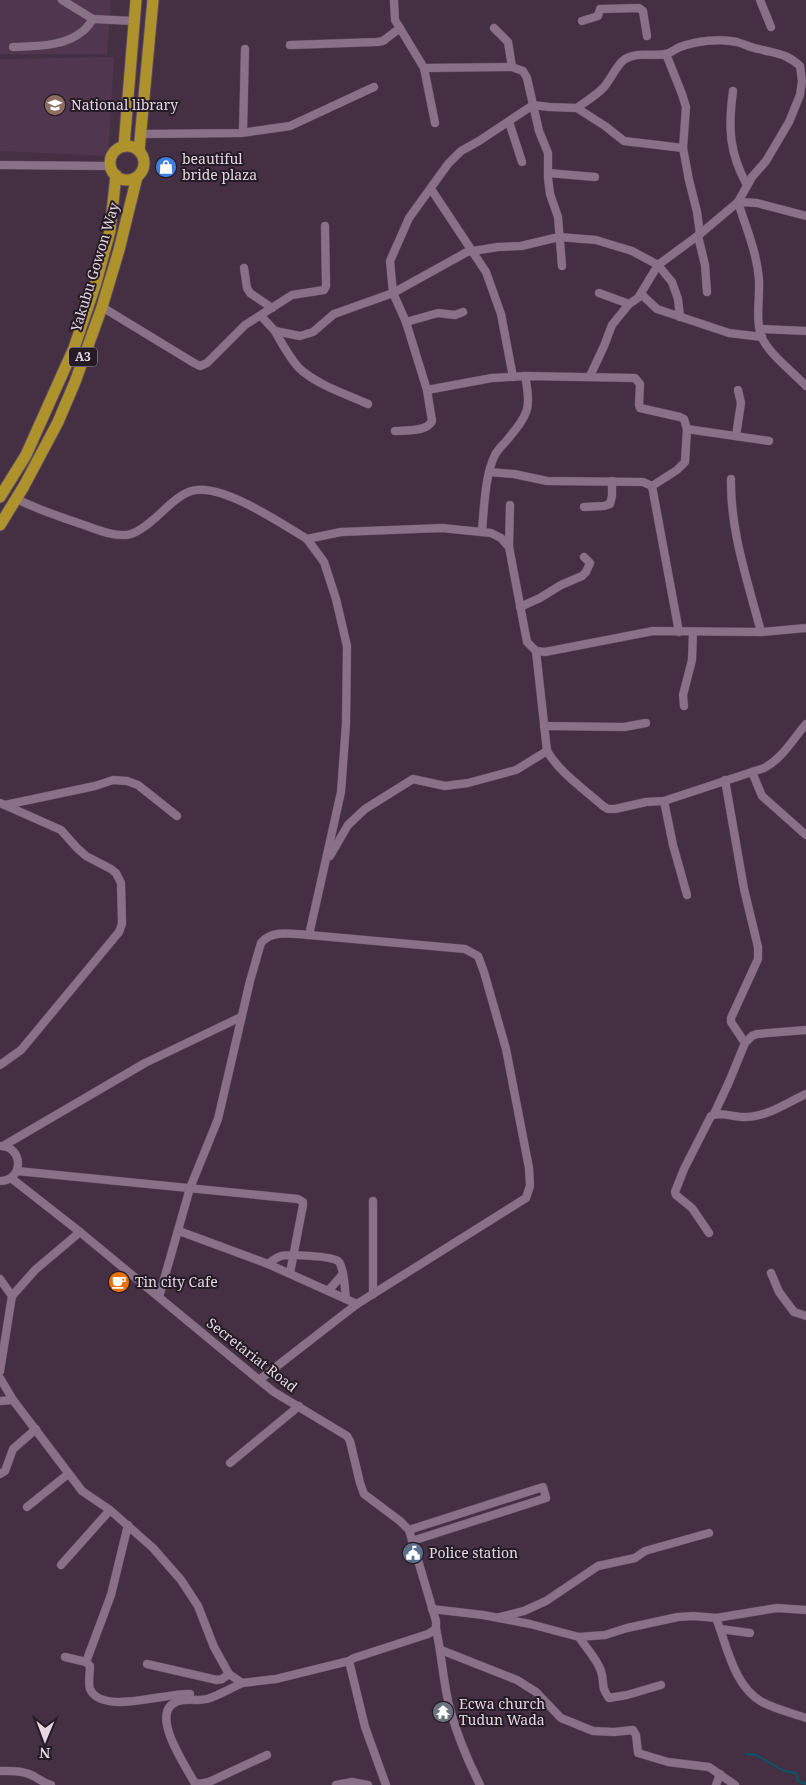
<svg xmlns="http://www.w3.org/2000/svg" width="806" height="1785" viewBox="0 0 806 1785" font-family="'Noto Serif',serif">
<rect width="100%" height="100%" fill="#442f43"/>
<g fill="#50364f">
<path d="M0 0H111L107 54H0Z"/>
<path d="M114 57 108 156 0 151V59Z"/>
</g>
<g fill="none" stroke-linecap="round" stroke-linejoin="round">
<path stroke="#055867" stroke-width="2" d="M746 1754 756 1755 784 1771 796 1773 798 1781 806 1784"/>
<g stroke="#5e4c5e" stroke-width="9">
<g id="minor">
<path d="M62 0 93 19 134 21"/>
<path d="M394 0 395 20 424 68 435 123"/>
<path d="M760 0 771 27"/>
<path d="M582 21 598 16 600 9 639 8 643 11 647 36"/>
<path d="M494 28 508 42 512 67"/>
<path d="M290 45 377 42 383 41 400 28"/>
<path d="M13 47C36 46 64 47 83 31 87 28 90 23 93 19"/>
<path d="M666 54 682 94 686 107 683 148 689 180 697 212 700 234"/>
<path d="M424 68 512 67 523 71 527 78 539 131 548 153V178L550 194 558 217 562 266"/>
<path d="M733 91C728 127 729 153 747 185"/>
<path d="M577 108C586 101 597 95 604 87 611 79 617 64 625 59 639 51 652 57 666 54 671 53 675 49 680 47 696 41 720 38 737 42 744 44 751 48 759 49 776 54 786 53 800 66L802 81 800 95 789 122 766 161 752 177 738 202 700 234 658 265 638 298 629 304 612 325 604 346 590 376"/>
<path d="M509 122 522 162"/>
<path d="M243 132 245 49"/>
<path d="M141 134 241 133 290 126 374 87"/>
<path d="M683 148 624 141 605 126 577 108 549 107 533 105 479 141 461 151 448 164 409 218 390 261 393 293 406 322 427 390 492 378 525 376 635 378 640 384 639 405 640 408 680 417 684 419 687 429 769 441"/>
<path d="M0 165 111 166"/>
<path d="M548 173 595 177"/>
<path d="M431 189 486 272 501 314 513 377"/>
<path d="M738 202C746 228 757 252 759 280 760 296 755 323 762 338 771 356 792 371 806 386"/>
<path d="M738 202 757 203 806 216"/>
<path d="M698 236 705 265 707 292"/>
<path d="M244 268 247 288 250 293 272 308"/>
<path d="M599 293 629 304"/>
<path d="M641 294 657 309 729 333 762 337"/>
<path d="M102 307 194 363 200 366 207 363 245 325 292 295 324 290 326 286 325 226"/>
<path d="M261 316 275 331 300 336 313 332 334 314 393 293 467 252 498 247 521 246 559 237 596 240 632 251 658 265 672 282 678 299 680 317"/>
<path d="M406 322 438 313 455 315 463 312"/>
<path d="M760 329 806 331"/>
<path d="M275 331C282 344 289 357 299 368 317 385 346 394 368 404"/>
<path d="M395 431C406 430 427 432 432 421L427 390"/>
<path d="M736 436 741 403 738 390"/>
<path d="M489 472 514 474 547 481 643 482 652 486"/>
<path d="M731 479C730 531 748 582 761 632"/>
<path d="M652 486 679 632"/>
<path d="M652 486 677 470 685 462 687 429"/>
<path d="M17 499C38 510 61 517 84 525 96 529 111 536 125 535 135 535 146 526 154 519 166 509 181 491 197 490 228 487 282 524 307 539L341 532 442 528 491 533 501 538 509 547 527 642 536 651 545 652 653 631 761 632 806 628"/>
<path d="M584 507 604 506 610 504 612 496V481"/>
<path d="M482 531C484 509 485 474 495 455 498 449 504 444 508 439 528 414 532 409 525 376"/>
<path d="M307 539 324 562 336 599 347 646 346 724 341 792 309 935"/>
<path d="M509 547 510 505"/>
<path d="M520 607 540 598 561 585 582 576 586 572 590 563 584 557"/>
<path d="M536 651 547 751C560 773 584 789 603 806L608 809H615L646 802 664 801 764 768C782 759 793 739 806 724"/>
<path d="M684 706 683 695 692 660 693 632"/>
<path d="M544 726 624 727 646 723"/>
<path d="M752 772 762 796 806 835"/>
<path d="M725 780 744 889 758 947V959L731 1018V1022L745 1043"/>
<path d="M664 801 673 845 687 895"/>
<path d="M0 803 61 830 77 848 86 856 111 869 116 873 121 883 122 924 119 932 21 1050 0 1065"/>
<path d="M5 805 95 786 113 780 127 781 138 785 177 816"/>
<path d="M330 856 348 825 365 809 413 779 445 786 468 783 516 770 547 751"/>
<path d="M714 1114 729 1082 745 1043 752 1036 757 1034 806 1030"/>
<path d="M0 1146C24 1146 24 1181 0 1181"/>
<path d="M3 1146 145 1063 241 1017"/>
<path d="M17 1171 298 1199 303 1202V1205L290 1273"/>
<path d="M11 1178 80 1232 259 1380 274 1392 347 1436 350 1441 360 1483 364 1494 400 1521 409 1530 436 1621V1629L428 1634 354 1658 349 1661 365 1727 386 1785"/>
<path d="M179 1231 268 1264 357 1304"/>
<path d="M709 1233 692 1208 676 1195 675 1192 684 1169 711 1116C721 1111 735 1118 746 1117 767 1117 788 1102 806 1094"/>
<path d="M268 1264C272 1261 275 1258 281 1256 289 1254 331 1256 338 1261 344 1266 345 1291 346 1299"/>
<path d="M771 1273 779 1292 794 1312 806 1316"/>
<path d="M0 1279 12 1296 0 1371"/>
<path d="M328 1291 343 1274"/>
<path d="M373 1294V1201"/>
<path d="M12 1296 35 1270 80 1232"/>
<path d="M159 1297 190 1188 218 1119 250 981 261 943C272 929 293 934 309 935L465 949 478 956 484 972 506 1049 529 1168 530 1186 526 1198 357 1304 259 1380"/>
<path d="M0 1378 13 1400 82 1491 110 1510 153 1548 181 1580 198 1606 214 1647 229 1674 242 1683 276 1679 349 1661"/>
<path d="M0 1401 13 1400"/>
<path d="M230 1463 299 1406"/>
<path d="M0 1474 5 1471 13 1449 36 1429"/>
<path d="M27 1507 68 1474"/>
<path d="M409 1530 543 1487 546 1498 412 1541"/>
<path d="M61 1565 110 1510"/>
<path d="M432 1609 483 1615 530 1624 579 1637 605 1635 627 1628 678 1617 694 1616 716 1618 720 1629 750 1633"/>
<path d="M500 1617 524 1611 546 1601 598 1566 635 1558 645 1551 709 1533"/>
<path d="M716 1618 777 1608 806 1610"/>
<path d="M436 1629C442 1655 443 1683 450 1709 457 1735 468 1761 480 1785"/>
<path d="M720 1629C729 1655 737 1688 762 1702 775 1709 792 1713 806 1718"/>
<path d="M579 1637C586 1648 597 1659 601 1671 605 1683 600 1686 609 1698L627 1695 661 1685"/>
<path d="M441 1650 517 1680 536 1692 561 1718 593 1731 614 1732 633 1730 636 1735 638 1753 668 1762 709 1767 735 1785"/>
<path d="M65 1657 86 1662 90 1666C90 1673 88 1683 90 1689 102 1716 168 1692 190 1694"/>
<path d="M86 1662 111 1595 128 1525"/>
<path d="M147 1664 217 1680 222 1679 229 1674"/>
<path d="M242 1683C231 1688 218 1696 207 1699 196 1702 186 1697 176 1702 149 1714 186 1766 194 1782L199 1784 209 1782 267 1755"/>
<path d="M0 1771C10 1771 19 1770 29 1774 37 1777 43 1783 51 1785"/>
<path d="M336 1785 352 1782 368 1785"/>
<path d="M716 1785 720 1774"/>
</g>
</g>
<g stroke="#5e4c5e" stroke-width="13">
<g id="highway">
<path d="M124 146 136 0"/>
<circle cx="127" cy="163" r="17"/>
<path d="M139 151 153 0"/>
<path d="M0 497 26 455 74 348 95 286 110 231 116 175"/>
<path d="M0 525 24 486 58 422 75 382 102 307 119 250 137 177"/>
</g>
</g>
<use href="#minor" stroke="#897188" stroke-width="8"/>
<use href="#highway" stroke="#ae932d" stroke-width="11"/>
</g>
<defs>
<g id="school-disc" transform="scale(1.125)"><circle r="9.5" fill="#8d6e63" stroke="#251b24"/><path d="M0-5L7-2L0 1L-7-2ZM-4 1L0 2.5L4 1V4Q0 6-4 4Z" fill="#fff"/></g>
<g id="shop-disc" transform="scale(1.125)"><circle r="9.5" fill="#3f7fe0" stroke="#251b24"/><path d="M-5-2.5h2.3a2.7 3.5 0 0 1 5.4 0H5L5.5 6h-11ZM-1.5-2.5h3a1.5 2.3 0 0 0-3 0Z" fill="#fff"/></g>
<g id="cafe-disc" transform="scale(1.125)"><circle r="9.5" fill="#e8710a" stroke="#251b24"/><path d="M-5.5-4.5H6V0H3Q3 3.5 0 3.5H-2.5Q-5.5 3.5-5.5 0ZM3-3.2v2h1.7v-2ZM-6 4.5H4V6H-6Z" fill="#fff"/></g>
<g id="civic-disc" transform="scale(1.125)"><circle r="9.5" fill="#5c6f8a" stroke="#251b24"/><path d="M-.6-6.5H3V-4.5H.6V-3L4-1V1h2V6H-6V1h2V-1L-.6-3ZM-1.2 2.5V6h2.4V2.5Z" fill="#fff"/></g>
<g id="temple-disc" transform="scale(1.125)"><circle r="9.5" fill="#6b7280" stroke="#251b24"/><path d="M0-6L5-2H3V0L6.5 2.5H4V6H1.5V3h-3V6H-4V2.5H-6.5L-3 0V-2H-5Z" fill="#fff"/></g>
</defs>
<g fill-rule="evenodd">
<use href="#school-disc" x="55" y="105"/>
<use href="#shop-disc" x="166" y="167"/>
<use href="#cafe-disc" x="119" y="1282"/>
<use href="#civic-disc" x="413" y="1553"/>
<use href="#temple-disc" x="443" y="1712"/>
</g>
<g text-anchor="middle" stroke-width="4" stroke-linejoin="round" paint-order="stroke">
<rect fill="#251b24" stroke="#ab9eaa" stroke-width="1" x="69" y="347.5" width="28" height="19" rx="4"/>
<g font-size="12" font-weight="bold" fill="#e4d6e3">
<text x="83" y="361">A3</text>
</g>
<g font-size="14" fill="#e4d6e3" stroke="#251b24" text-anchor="start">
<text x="71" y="110">National library</text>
<text x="182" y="164">beautiful<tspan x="182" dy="16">bride plaza</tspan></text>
<text x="135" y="1287">Tin city Cafe</text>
<text x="429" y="1558">Police station</text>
<text x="459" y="1709">Ecwa church<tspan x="459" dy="16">Tudun Wada</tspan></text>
</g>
<g font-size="14" fill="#e4d6e3" stroke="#251b24">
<text transform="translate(95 267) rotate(-73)" y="5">Yakubu Gowon Way</text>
<text transform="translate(252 1355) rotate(38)" y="5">Secretariat Road</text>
</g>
</g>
<g transform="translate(45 1740) rotate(181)" stroke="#251b24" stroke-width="4" paint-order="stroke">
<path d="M0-4L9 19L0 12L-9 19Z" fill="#e4d6e3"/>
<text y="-8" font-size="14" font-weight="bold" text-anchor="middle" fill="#e4d6e3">N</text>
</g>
</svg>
